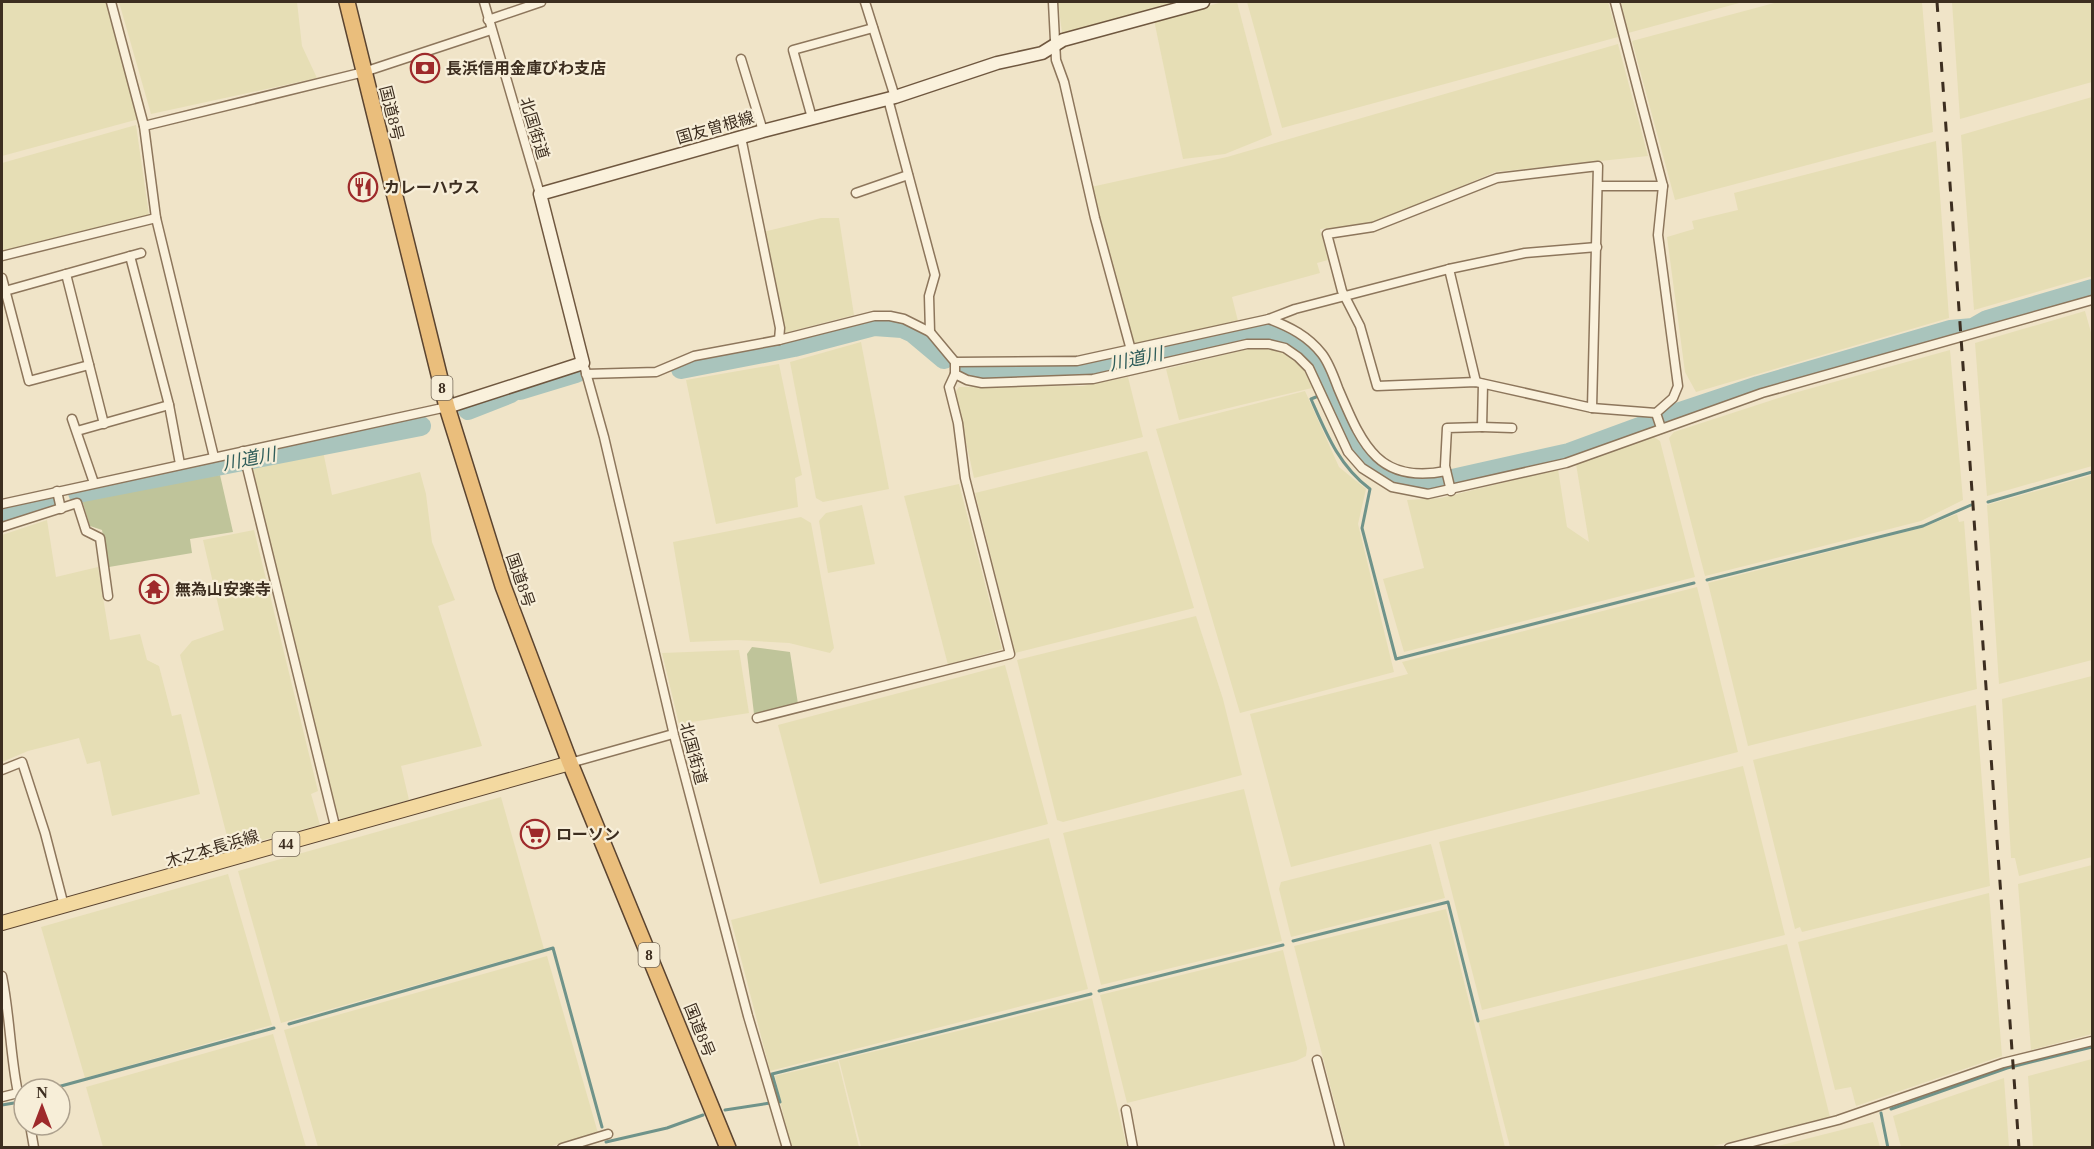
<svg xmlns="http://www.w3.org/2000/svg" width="2094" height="1149" viewBox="0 0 2094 1149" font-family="'Times New Roman','Noto Sans JP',serif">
<rect width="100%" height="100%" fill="#f0e4c8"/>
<g fill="#e6deb5">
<path d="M2 2H107L139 119 2 156Z"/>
<path d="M119 2H297L302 46 317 78 151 114Z"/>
<path d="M1058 2H1175L1062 33Z"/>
<path d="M1223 2H1237L1272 135 1225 154 1183 159 1154 20Z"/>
<path d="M1247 2H1608L1618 37 1282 128Z"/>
<path d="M1621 2H1743L1628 33Z"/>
<path d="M1778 2H1922L1933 132 1675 200 1632 41Z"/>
<path d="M1952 2H2092V82L1960 119Z"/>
<path d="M1618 44 1648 156 1495 172 1374 223 1320 229 1328 260 1317 263 1320 273 1232 297 1238 321 1139 345 1134 342 1091 187 1227 157Z"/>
<path d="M2092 97V276L1974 310 1961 135Z"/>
<path d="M136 125 149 215 2 253V163Z"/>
<path d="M1936 141 1949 318 1696 392 1685 372 1667 237 1694 229 1692 221 1738 210 1734 193Z"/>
<path d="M821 218H839L854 315 784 333 763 232Z"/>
<path d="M2085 311 2092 336V466L1987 496 1975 343Z"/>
<path d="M861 342 889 489 823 502 816 498 790 362Z"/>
<path d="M1248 349H1270L1285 352 1304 370 1312 388 1179 420 1166 369Z"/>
<path d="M1950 350 1963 500 1921 521 1705 576 1669 438 1674 432 1794 393Z"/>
<path d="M779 364 802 475 795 478 798 507 716 524 686 380Z"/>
<path d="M1128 377 1143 437 974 478 955 393 959 387 1083 386Z"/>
<path d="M1305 391 1339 467 1366 489 1358 524 1394 672 1240 713 1156 429Z"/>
<path d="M1654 437 1660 441 1695 577 1404 652 1383 579 1424 568 1407 500 1441 498 1558 469 1567 527 1589 542 1576 464Z"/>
<path d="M323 451 332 495 420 472 426 494 432 542 455 600 438 606 482 746 401 766 409 800 341 820 337 814 251 464Z"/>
<path d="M1147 451 1194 608 1015 653 975 493Z"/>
<path d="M2092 475V660L1999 684 1987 505Z"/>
<path d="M959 484 1002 649 948 665 904 496Z"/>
<path d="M862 505 875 564 828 573 819 521 826 513Z"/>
<path d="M1957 514 1959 522 1964 521 1977 689 1748 746 1708 583 1921 528Z"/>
<path d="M801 517 811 523 834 648 830 653 789 643 737 640 690 642 673 542Z"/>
<path d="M47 520 56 577 98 567 110 640 140 634 147 660 159 666 172 716 181 714 200 794 112 816 100 761 87 764 79 738 28 751 2 762V535Z"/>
<path d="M254 530 318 791 311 794 320 825 241 846 228 840 180 655 192 641 224 630 203 540Z"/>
<path d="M1697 587 1738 752 1291 867 1250 714 1408 674 1402 662Z"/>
<path d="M1196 616 1223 699 1242 775 1063 822 1057 820 1017 660Z"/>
<path d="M739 650 749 713 679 724 662 653Z"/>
<path d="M1005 665 1048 824 820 884 778 725Z"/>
<path d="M2092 676V857L2019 876 2015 858H2011L2002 699Z"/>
<path d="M1976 705 1990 886 1802 932 1800 927 1795 929 1753 760Z"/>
<path d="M1743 766 1785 935 1482 1010 1439 842Z"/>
<path d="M1244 789 1282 941 1101 985 1063 833Z"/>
<path d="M501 797 544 949 281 1023 238 871Z"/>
<path d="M1049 838 1088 989 770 1071 731 920Z"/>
<path d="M1431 844 1445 898 1291 937 1279 889 1281 882Z"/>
<path d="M2092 865V1034L2031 1050 2018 884Z"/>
<path d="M228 874 272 1025 85 1078 41 927Z"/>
<path d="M1989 893 2002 1056 1856 1106 1851 1087 1835 1090 1798 942Z"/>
<path d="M1446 909 1505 1147H1346L1294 946Z"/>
<path d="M1787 944 1830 1117 1709 1147H1510L1478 1021Z"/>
<path d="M1283 950 1307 1048 1306 1056 1296 1061 1127 1103 1100 995Z"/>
<path d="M547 956 598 1133 548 1147H318L284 1030Z"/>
<path d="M1092 998 1127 1148 861 1147 839 1060Z"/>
<path d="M273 1034 306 1147H103L86 1087Z"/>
<path d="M2092 1059V1147H2033L2028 1076Z"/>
<path d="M838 1061 859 1147H790L775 1076Z"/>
<path d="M2004 1078 2009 1147H1901L1893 1116Z"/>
<path d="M1873 1122 1880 1147H1774Z"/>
</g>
<g fill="#bfc49a">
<path d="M220 475 233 532 190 539 192 553 109 567 102 530 90 526 82 500Z"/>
<path d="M752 647 790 652 798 704 754 714 747 654Z"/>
</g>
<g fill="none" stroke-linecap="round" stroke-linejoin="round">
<g stroke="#6f938a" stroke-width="3">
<path d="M1327 393 1330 392"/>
<path d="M1316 397 1311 399C1326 433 1339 466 1370 489L1362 528 1396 659 1694 583"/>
<path d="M1988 502 2092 472"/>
<path d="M1707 580 1923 526 1971 505"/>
<path d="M1293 941 1448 902 1478 1021"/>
<path d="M1099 991 1283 945"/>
<path d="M289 1024 553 948 602 1127"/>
<path d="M50 1089 274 1028"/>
<path d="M780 1102 772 1074 1091 994"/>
<path d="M2 1105 20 1102"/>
<path d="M1891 1109 2007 1068 2092 1047"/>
<path d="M725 1110 770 1103"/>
<path d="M1881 1113 1888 1148"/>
<path d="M606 1142 667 1128 703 1115"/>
</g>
<g stroke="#a9c4bc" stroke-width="20">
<path d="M681 369 794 347 874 326 902 328 913 333 944 359"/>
<path d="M967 371H1080L1255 334C1362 334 1308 479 1430 484L1569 453 1648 424"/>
<path d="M520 390 576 373"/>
<path d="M468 410 511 393"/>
<path d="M1671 415 1758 386 1950 330 1973 328 1987 320 2092 289"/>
<path d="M78 493 421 426"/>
<path d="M2 516 49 501"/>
</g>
<g stroke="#8d765c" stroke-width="11">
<g id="minor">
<path d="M111 2 144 126 156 218 214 457"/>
<path d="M484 2 540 194"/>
<path d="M865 2 895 97"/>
<path d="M1053 2 1056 60 1064 82 1095 218 1131 350"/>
<path d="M1615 2 1663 186 1658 235 1678 386 1673 398 1656 413 1661 428"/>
<path d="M488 20 541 2"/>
<path d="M741 59 763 131"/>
<path d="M888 99 935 275 929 296 930 332"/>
<path d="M812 118 793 50 873 28"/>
<path d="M144 126 364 72 491 30"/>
<path d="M741 137 780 328 779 340"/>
<path d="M1598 166 1592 408 1476 382 1377 386 1360 326 1342 291 1327 234 1373 227 1497 178Z"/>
<path d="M1599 186H1663"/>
<path d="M856 193 908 175"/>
<path d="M2 256 156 218"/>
<path d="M130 256 169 405 180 464"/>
<path d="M66 274 104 424"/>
<path d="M2 278 29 381 89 365"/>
<path d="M5 291 141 253"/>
<path d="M1269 319C1290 327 1308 336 1322 354 1329 363 1334 377 1338 388 1361 441 1376 485 1446 471"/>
<path d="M955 362 1077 361 1269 319 1295 309 1449 269"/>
<path d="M585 369 604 437 674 735 748 1016 787 1148"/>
<path d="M586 374 656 372 694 356 779 340 874 316H890L904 319 930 332 955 362V374L967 380 982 383 1093 379 1247 344H1269L1285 348 1298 357 1309 368 1348 452 1362 468 1392 487 1428 494 1566 463 1762 393 2092 300"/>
<path d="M1476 382 1449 269 1525 253 1597 247"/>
<path d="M1592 408 1656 413"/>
<path d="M72 419 94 483"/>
<path d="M1482 427 1512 428"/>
<path d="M77 431 169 405"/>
<path d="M243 451 336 830"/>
<path d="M57 491 61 509"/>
<path d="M1451 491 1445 466 1447 428 1482 427 1483 384"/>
<path d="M2 504 447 407"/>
<path d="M2 527 77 503 86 531 100 538 108 596"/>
<path d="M757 718 1010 654 965 478 958 423 949 387 955 374"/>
<path d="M570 763 673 734"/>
<path d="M2 770 22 762 45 833 64 906"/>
<path d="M2 976C10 1015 10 1054 18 1093L2 1097"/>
<path d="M1317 1060 1340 1148"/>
<path d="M18 1093 24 1100"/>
<path d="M1126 1110 1133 1148"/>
<path d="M30 1125 34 1148"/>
<path d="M562 1148 608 1134"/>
<path d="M1729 1148 1838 1120 2003 1063 2092 1041"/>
</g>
</g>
<g stroke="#6f573f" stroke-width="15">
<path id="secondary" d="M447 407 583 363 540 194 763 131 895 97 997 63 1042 53 1063 40 1203 2"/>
</g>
<g stroke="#5b4430" stroke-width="16">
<path id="primary" d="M2 923 570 763"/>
</g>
<g stroke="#5b4430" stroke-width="18">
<path id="trunk" d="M347 2 447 407 503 586 570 763 728 1148"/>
</g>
<use href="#minor" stroke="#faf1dc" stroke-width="8"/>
<use href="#secondary" stroke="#faf1dc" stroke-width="12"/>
<use href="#primary" stroke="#f3d9a0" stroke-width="14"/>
<use href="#trunk" stroke="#eabe7c" stroke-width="15"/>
<path stroke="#3d2e20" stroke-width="3" stroke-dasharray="10 10" stroke-linecap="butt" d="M1937 2 2019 1148"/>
</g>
<defs>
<g id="bank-ring" transform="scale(1.5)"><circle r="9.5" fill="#f7eed8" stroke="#9e2a2b" stroke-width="1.5"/><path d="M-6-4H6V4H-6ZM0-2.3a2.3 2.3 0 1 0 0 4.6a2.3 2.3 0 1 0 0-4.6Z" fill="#9e2a2b"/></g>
<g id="restaurant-ring" transform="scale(1.5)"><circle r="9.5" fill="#f7eed8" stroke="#9e2a2b" stroke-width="1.5"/><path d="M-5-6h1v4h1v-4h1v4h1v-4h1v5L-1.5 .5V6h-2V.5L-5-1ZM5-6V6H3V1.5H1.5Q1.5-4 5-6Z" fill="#9e2a2b"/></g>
<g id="temple-ring" transform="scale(1.5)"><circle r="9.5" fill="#f7eed8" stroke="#9e2a2b" stroke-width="1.5"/><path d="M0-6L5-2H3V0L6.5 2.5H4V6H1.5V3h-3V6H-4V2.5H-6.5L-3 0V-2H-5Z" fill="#9e2a2b"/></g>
<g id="supermarket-ring" transform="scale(1.5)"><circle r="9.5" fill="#f7eed8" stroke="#9e2a2b" stroke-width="1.5"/><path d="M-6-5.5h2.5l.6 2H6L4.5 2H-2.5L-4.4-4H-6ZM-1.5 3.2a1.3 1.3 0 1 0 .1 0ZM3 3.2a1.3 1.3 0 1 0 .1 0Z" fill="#9e2a2b"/></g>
</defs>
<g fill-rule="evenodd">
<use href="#bank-ring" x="425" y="68"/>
<use href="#restaurant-ring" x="363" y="187"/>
<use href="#temple-ring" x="154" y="589"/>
<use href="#supermarket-ring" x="535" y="834"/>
</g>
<g text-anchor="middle" stroke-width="4.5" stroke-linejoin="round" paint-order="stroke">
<g fill="#f7eed8" stroke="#756857" stroke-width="1.5">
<rect x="431.5" y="376" width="21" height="24" rx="4.5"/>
<rect x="272.5" y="832" width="27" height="24" rx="4.5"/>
<rect x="638.5" y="943" width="21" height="24" rx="4.5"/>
</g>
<g font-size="15" font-weight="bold" fill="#3d2e20">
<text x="442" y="393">8</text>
<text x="286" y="849">44</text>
<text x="649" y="960">8</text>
</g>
<g font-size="16" font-weight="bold" fill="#3d2e20" stroke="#f7eed8" text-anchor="start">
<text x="446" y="74">長浜信用金庫びわ支店</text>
<text x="384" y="193">カレーハウス</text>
<text x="175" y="595">無為山安楽寺</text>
<text x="556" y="840">ローソン</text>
</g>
<g font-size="16" fill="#3d2e20" stroke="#f7eed8">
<text transform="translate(392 113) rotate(76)" y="6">国道8号</text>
<text transform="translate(715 127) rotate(-16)" y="6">国友曽根線</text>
<text transform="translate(535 128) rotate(73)" y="6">北国街道</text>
<text transform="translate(521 580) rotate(71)" y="6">国道8号</text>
<text transform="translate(694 753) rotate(75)" y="6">北国街道</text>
<text transform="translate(212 848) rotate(-16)" y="6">木之本長浜線</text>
<text transform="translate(700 1030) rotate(68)" y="6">国道8号</text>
</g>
<g font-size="18" font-style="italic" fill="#2f5d5a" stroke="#f7eed8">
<text transform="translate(1136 359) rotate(-12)" y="6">川道川</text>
<text transform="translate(249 459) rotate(-11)" y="6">川道川</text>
</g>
</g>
<rect width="2094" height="1149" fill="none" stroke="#3d2e20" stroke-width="6"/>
<g transform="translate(42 1107)"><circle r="28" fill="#f7eed8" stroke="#ada18e" stroke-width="1.5"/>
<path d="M0-4.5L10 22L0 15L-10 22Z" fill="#9e2a2b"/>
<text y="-9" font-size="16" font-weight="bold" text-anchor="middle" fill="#3d2e20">N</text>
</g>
</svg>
